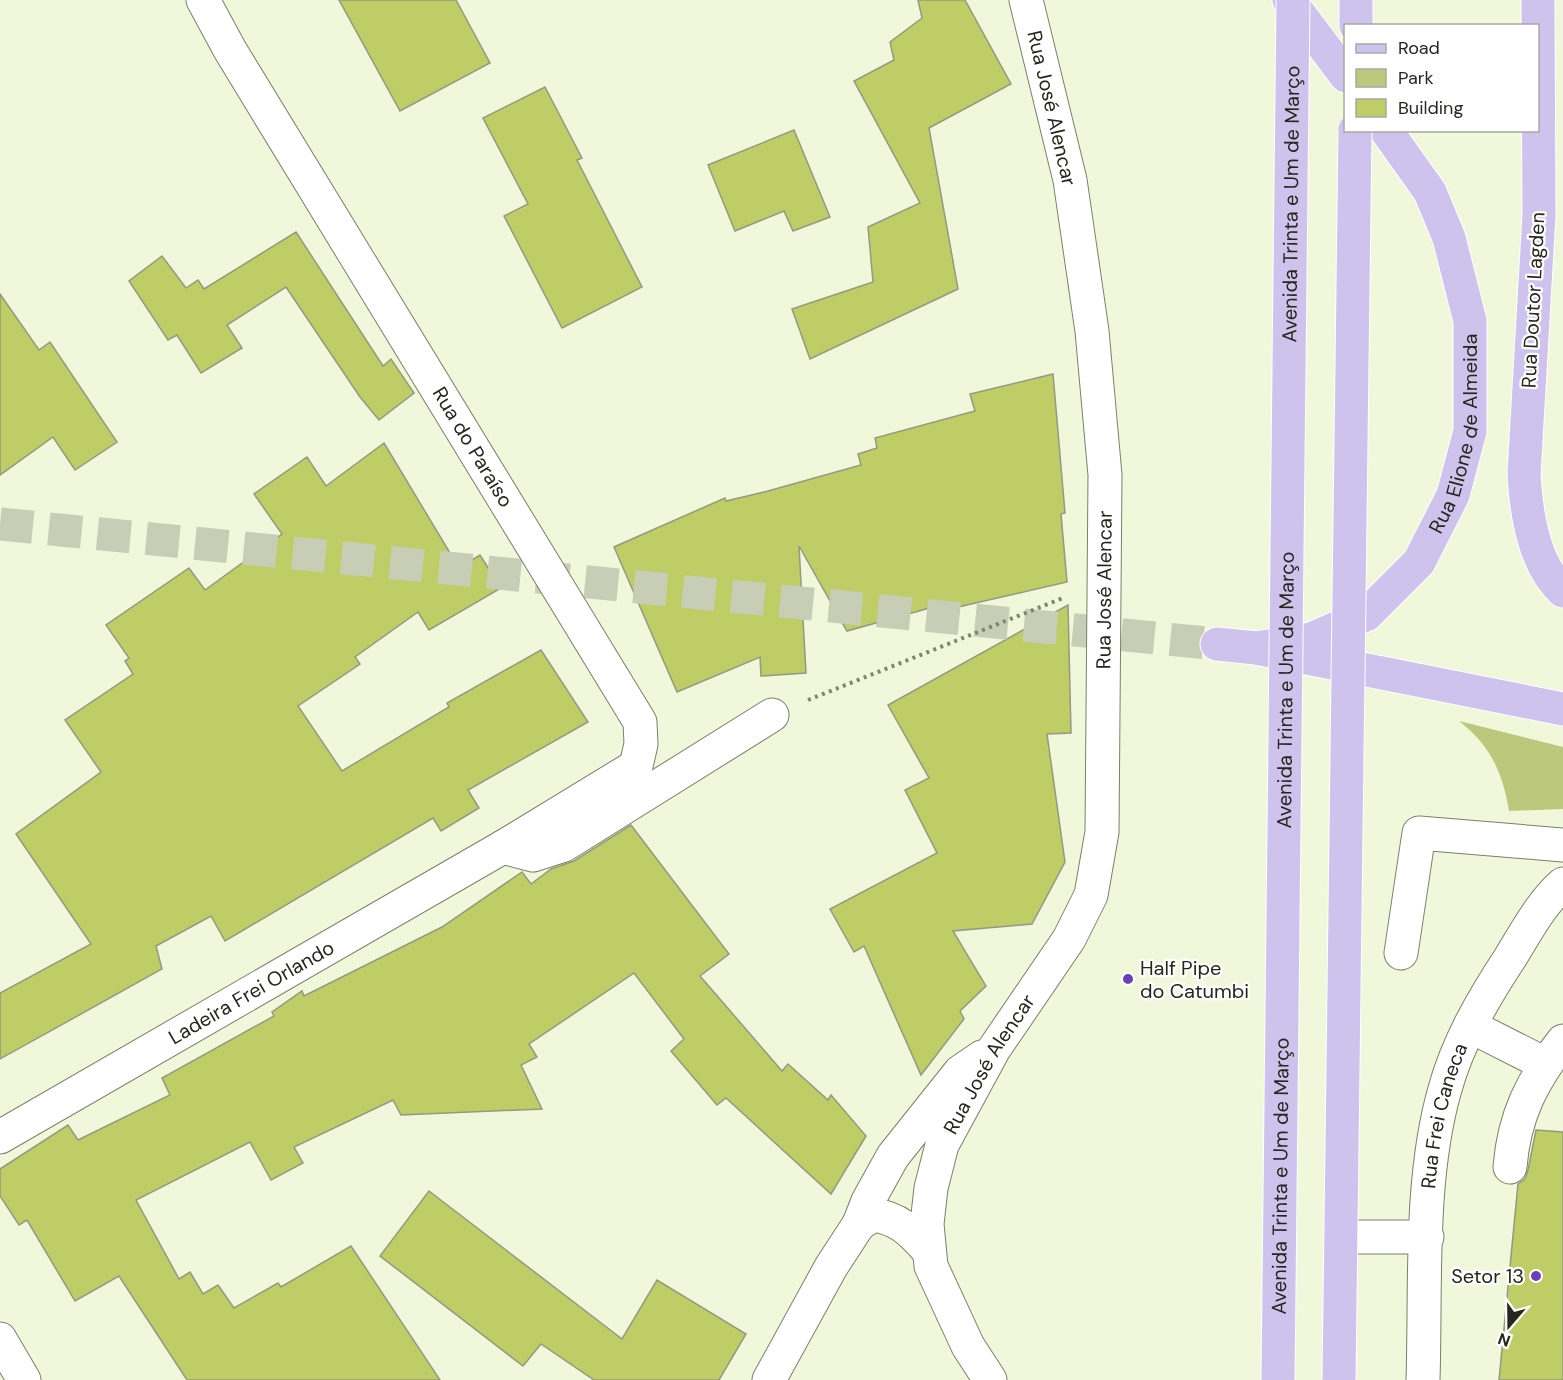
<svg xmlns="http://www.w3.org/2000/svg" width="1563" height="1380" viewBox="0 0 1563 1380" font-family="'DM Sans',sans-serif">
<rect width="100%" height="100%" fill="#f1f7db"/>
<path fill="#bcc97d" d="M1459 721 1563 747V809L1509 811C1503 773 1490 745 1459 721Z"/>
<g fill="#becd66" stroke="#949980" stroke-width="1.5">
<path d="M339 0H456L490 63 400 111Z"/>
<path d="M918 0H965L1011 84 929 128 958 289 810 359 792 309 873 282 868 227 920 203 854 81 894 60 890 42 922 18Z"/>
<path d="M545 87 582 158 577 160 642 287 562 328 504 216 528 204 483 118Z"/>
<path d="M794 130 830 217 793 231 784 211 735 231 708 165Z"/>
<path d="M296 232 383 366 391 359 414 393 379 420 360 397 286 287 227 325 242 348 201 373 177 335 168 340 129 281 162 256 186 288 198 280 204 289Z"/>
<path d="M0 294 39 350 50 342 117 442 75 470 53 437 0 475Z"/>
<path d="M1053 374 1065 513 1061 514 1067 582 945 610 944 604 847 631 799 546 806 673 761 676 760 657 677 692 614 547 725 498 726 501 768 491 861 465 858 454 877 448 875 438 975 411 970 394Z"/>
<path d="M384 443 459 568 480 555 501 588 429 630 418 612 355 657 360 664 298 706 342 771 449 707 447 703 541 650 588 722 468 790 479 808 441 831 433 818 225 941 211 916 156 946 162 969 0 1059V993L91 944 16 834 101 772 65 720 133 674 125 661 129 658 106 625 189 568 205 590 282 534 254 494 307 457 326 486Z"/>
<path d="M1068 605 1071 733 1047 734 1065 862 1032 924 953 931 986 986 960 1011 964 1019 921 1075 864 946 854 952 830 909 937 853 905 790 929 778 888 705Z"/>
<path d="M631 825 729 954 700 976 782 1071 788 1064 828 1100 831 1095 866 1136 831 1194 726 1098 717 1105 671 1051 684 1039 634 973 529 1044 537 1057 521 1065 542 1109 401 1115 393 1100 294 1147 303 1163 271 1180 250 1142 136 1200 179 1279 190 1272 203 1294 218 1285 234 1308 278 1283 281 1287 351 1246 440 1380H187L119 1276 75 1301 27 1220 19 1225 0 1196V1169L68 1125 78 1140 170 1095 162 1078 274 1016 272 1012 302 991 304 996 442 927 522 872 531 884 551 869 574 861Z"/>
<path d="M1536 1130 1563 1132V1380H1499L1518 1184 1525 1179 1528 1170Z"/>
<path d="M429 1191 622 1339 657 1280 746 1334 719 1380H594L541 1344 523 1366 380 1256Z"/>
</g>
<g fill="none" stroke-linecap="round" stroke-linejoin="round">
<path stroke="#c8cdb5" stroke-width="33" stroke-dasharray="33 16" stroke-linecap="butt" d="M0 524 1217 644"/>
<g stroke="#7b8068" stroke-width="35">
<g id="minor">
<path d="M503 847 533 855 564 845 772 715"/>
<path d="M1401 953 1419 833 1563 845"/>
<path d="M1470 1026 1545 1064"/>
<path id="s1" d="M0 1137 503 847 636 766 641 744 640 722 230 50 203 0"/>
<path d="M1510 1167C1514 1116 1532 1081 1563 1041"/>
<path d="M859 1224 873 1215C898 1218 911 1231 927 1249"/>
<path d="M1354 1237H1427"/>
<path d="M0 1339 24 1380"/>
<path d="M769 1380 831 1267 859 1224 868 1201 893 1156 960 1072 982 1057"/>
<path id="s2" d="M990 1380 968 1346 931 1266 927 1224 931 1188 942 1145 994 1049 1069 939 1091 895 1102 832 1105 475 1092 331 1070 180 1026 0"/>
<path id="s3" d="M1423 1380C1426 1286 1419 1179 1445 1089 1458 1042 1483 999 1510 958 1525 934 1541 903 1563 884"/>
</g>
</g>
<g stroke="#fff" stroke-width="35">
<g id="major">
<path d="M1289 0 1346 76"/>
<path d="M1538 0 1539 215 1524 474C1526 511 1533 564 1563 591"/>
<path d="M1356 26V0"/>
<path d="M1217 644 1256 648 1563 709"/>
<path id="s4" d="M1256 648 1311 639 1366 615 1419 562 1453 495 1470 431V321L1449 238 1430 192 1386 130"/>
</g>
</g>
<path stroke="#818472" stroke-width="4" stroke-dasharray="3 4.5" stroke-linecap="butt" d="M808 700 1063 598"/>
<use href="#minor" stroke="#fff" stroke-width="33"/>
<use href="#major" stroke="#cdc3ec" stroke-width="33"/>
<g stroke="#fff" stroke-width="35" stroke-linecap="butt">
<g id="major-bridge">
<path id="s5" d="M1278 1380 1293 0"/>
<path d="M1339 1380 1355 130"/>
</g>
</g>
<use href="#major-bridge" stroke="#cdc3ec" stroke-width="33"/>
</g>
<g fill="#6a40b8" stroke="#fff" stroke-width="2">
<circle cx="1128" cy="979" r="6"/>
<circle cx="1536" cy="1276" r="6"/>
</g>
<g text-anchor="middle" stroke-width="4.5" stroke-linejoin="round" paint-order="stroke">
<g font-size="20" fill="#25261c" stroke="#fff">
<text transform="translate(1052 108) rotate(77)" y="7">Rua José Alencar</text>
<text dy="7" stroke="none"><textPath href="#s5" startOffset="1176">Avenida Trinta e Um de Março</textPath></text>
<text transform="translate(1533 300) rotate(-87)" y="7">Rua Doutor Lagden</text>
<text dy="7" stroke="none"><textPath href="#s4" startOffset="327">Rua Elione de Almeida</textPath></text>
<text transform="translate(473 447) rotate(59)" y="7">Rua do Paraíso</text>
<text dy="7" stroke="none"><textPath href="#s2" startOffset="849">Rua José Alencar</textPath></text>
<text dy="7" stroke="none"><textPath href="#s5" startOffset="690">Avenida Trinta e Um de Março</textPath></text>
<text dy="7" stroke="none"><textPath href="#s1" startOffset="290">Ladeira Frei Orlando</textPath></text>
<text dy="7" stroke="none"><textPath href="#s2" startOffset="345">Rua José Alencar</textPath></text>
<text dy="7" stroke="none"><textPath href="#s3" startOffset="266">Rua Frei Caneca</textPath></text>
<text dy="7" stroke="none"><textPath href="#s5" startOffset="204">Avenida Trinta e Um de Março</textPath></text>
</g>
<g font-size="20" fill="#25261c" stroke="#fff" text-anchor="start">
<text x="1140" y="975">Half Pipe<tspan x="1140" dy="23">do Catumbi</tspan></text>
<text x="1524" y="1283" text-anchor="end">Setor 13</text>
</g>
</g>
<rect x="1344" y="24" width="195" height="108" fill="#ffffff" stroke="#a8a8a4" stroke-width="1.5"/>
<rect x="1356" y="44" width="30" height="9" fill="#cdc3ec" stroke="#a8a8a4" stroke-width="1.5"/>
<text x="1398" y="54" font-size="18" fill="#25261c">Road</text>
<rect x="1356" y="69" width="30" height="18" fill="#bcc97d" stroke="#a8a8a4" stroke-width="1.5"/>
<text x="1398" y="84" font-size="18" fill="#25261c">Park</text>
<rect x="1356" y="99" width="30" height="18" fill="#becd66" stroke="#a8a8a4" stroke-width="1.5"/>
<text x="1398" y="114" font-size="18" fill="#25261c">Building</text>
<g transform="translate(1509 1326) rotate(200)" stroke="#ffffff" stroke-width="4.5" paint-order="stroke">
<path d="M0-4.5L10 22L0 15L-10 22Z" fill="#25261c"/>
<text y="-9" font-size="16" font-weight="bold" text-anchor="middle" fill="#25261c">N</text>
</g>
</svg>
